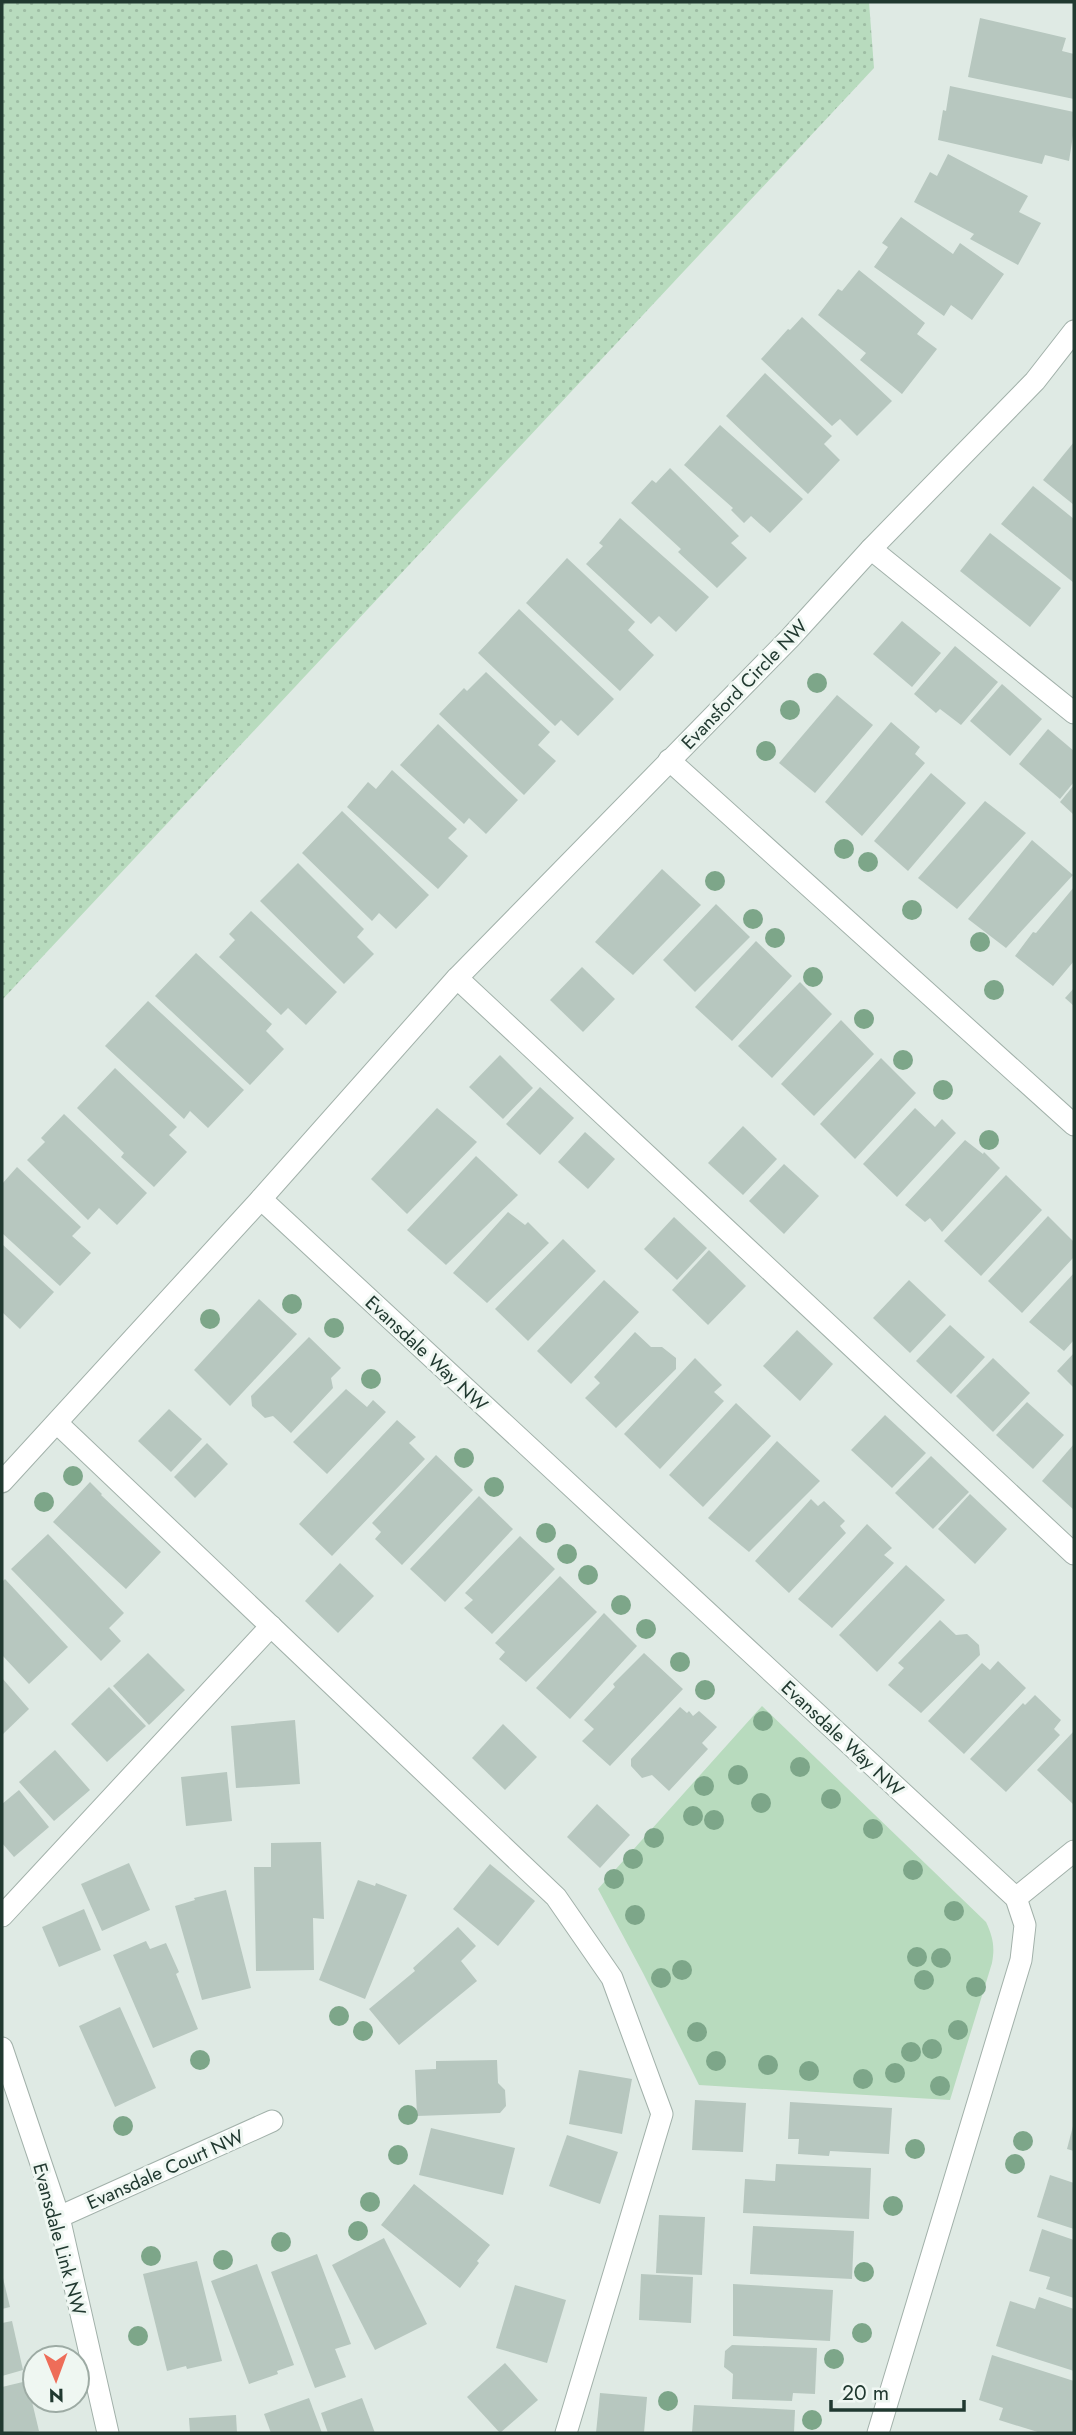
<svg xmlns="http://www.w3.org/2000/svg" width="1076" height="2435" viewBox="0 0 1076 2435" font-family="Jost,sans-serif">
<defs>
<pattern id="grass-dots" width="8" height="8" patternUnits="userSpaceOnUse" patternTransform="scale(1.75)"><rect width="8" height="8" fill="#b8dbbe"/><path d="M2 2h.1M6 6h.1" fill="none" stroke="#9ebda4" stroke-width="1.8" stroke-linecap="round"/></pattern>
</defs>
<rect width="100%" height="100%" fill="#dfeae4"/>
<path fill="url(#grass-dots)" d="M2 2H869L874 68 2 1000Z"/>
<path fill="#b8dbbe" d="M762 1706 986 1922C993 1937 995 1947 992 1963L950 2100 699 2085 643 1973 598 1889Z"/>
<g fill="#b7c7bf">
<path d="M980 18 1066 38 1062 51 1074 54V99L968 77Z"/>
<path d="M950 86 1074 112V129L1069 161 1045 155 1042 164 938 140 943 110 946 111Z"/>
<path d="M948 154 1028 196 1019 212 1041 223 1018 265 970 239 974 234 914 202 930 172 937 176Z"/>
<path d="M901 217 953 254 960 243 1004 274 972 320 951 305 944 316 874 267 888 247 882 243Z"/>
<path d="M859 270 925 323 917 334 937 349 902 394 860 360 866 353 818 315 838 289 842 291Z"/>
<path d="M802 317 892 401 857 436 840 419 832 426 761 359 788 329 790 330Z"/>
<path d="M765 373 832 436 824 444 840 460 808 494 726 416Z"/>
<path d="M720 425 803 499 770 533 751 516 744 523 731 510 733 508 684 465Z"/>
<path d="M1074 442V505L1043 480Z"/>
<path d="M670 468 739 536 731 543 747 558 717 588 678 552 681 549 631 503 652 480 656 483Z"/>
<path d="M1033 486 1074 519V583L1001 524Z"/>
<path d="M620 518 709 597 676 632 659 616 651 624 586 564 603 546 599 543Z"/>
<path d="M990 533 1061 588 1030 627 960 571Z"/>
<path d="M567 558 635 622 628 630 654 655 620 691 526 603Z"/>
<path d="M519 609 614 699 578 736 561 720 555 726 478 653Z"/>
<path d="M902 621 941 653 912 687 873 654Z"/>
<path d="M955 646 998 682 961 725 940 709 936 713 914 694Z"/>
<path d="M486 672 550 732 538 745 556 761 524 795 439 714 464 688 467 691Z"/>
<path d="M1002 684 1042 719 1010 756 970 721Z"/>
<path d="M837 695 873 725 815 793 779 763Z"/>
<path d="M891 722 920 747 915 754 925 763 862 836 825 802Z"/>
<path d="M438 724 518 800 486 834 469 818 464 824 400 765Z"/>
<path d="M1048 729 1074 751V782L1060 799 1019 764Z"/>
<path d="M392 770 457 829 448 838 468 856 438 889 347 807 368 782 376 789Z"/>
<path d="M931 773 966 803 908 871 874 841Z"/>
<path d="M1074 785V815L1060 802Z"/>
<path d="M985 801 1026 833 957 909 918 878Z"/>
<path d="M342 811 429 895 396 929 379 913 372 921 302 853Z"/>
<path d="M1032 840 1073 875 1006 948 968 919Z"/>
<path d="M298 863 364 929 357 937 374 954 344 984 260 901Z"/>
<path d="M662 869 701 905 633 975 595 942Z"/>
<path d="M1074 887V961L1053 986 1015 956 1033 932 1036 933Z"/>
<path d="M716 904 750 937 695 992 663 960Z"/>
<path d="M251 911 337 992 306 1025 288 1008 281 1015 219 957 235 940 229 934Z"/>
<path d="M756 941 792 976 732 1041 695 1007Z"/>
<path d="M196 953 272 1024 266 1031 284 1049 250 1085 155 996Z"/>
<path d="M582 967 615 999 583 1032 550 1000Z"/>
<path d="M800 982 832 1014 772 1078 738 1046Z"/>
<path d="M1074 988V1006L1065 998Z"/>
<path d="M148 1001 244 1090 208 1128 190 1111 184 1119 105 1046Z"/>
<path d="M841 1020 874 1054 814 1116 781 1084Z"/>
<path d="M500 1055 533 1088 503 1119 469 1087Z"/>
<path d="M881 1058 916 1093 855 1159 820 1124Z"/>
<path d="M115 1068 177 1127 169 1135 187 1152 154 1187 121 1157 124 1153 77 1108Z"/>
<path d="M540 1087 574 1118 540 1155 506 1124Z"/>
<path d="M437 1108 477 1142 407 1214 371 1179Z"/>
<path d="M915 1108 935 1127 942 1119 956 1133 897 1197 863 1164Z"/>
<path d="M64 1114 147 1193 117 1225 99 1208 88 1220 27 1160 45 1142 41 1138Z"/>
<path d="M743 1126 777 1159 743 1195 708 1163Z"/>
<path d="M585 1132 615 1159 588 1189 558 1162Z"/>
<path d="M965 1140 983 1154 984 1152 1000 1168 942 1232 930 1218 925 1222 905 1205Z"/>
<path d="M476 1156 518 1195 446 1265 407 1230Z"/>
<path d="M784 1164 819 1196 784 1234 749 1201Z"/>
<path d="M17 1167 81 1227 72 1236 91 1253 60 1286 2 1233V1184Z"/>
<path d="M1006 1175 1042 1210 981 1276 944 1241Z"/>
<path d="M508 1212 525 1225 528 1222 549 1243 487 1303 453 1273Z"/>
<path d="M1048 1216 1074 1242V1257L1022 1313 988 1281Z"/>
<path d="M674 1217 707 1248 677 1280 644 1249Z"/>
<path d="M563 1239 596 1271 528 1341 495 1309Z"/>
<path d="M2 1244 54 1292 20 1329 2 1312Z"/>
<path d="M709 1250 746 1286 708 1325 672 1290Z"/>
<path d="M1074 1273V1340L1064 1351 1029 1322Z"/>
<path d="M604 1280 639 1312 571 1384 537 1351Z"/>
<path d="M909 1280 946 1315 910 1353 873 1318Z"/>
<path d="M259 1299 297 1334 230 1406 194 1370Z"/>
<path d="M950 1325 985 1357 951 1394 916 1361Z"/>
<path d="M797 1330 833 1364 800 1401 763 1366Z"/>
<path d="M635 1332 651 1347H662L676 1358V1369L616 1428 585 1398 600 1383 594 1377Z"/>
<path d="M309 1337 341 1368 331 1378 333 1388 291 1433 273 1416 265 1418 252 1406 251 1396Z"/>
<path d="M1074 1353V1388L1057 1371Z"/>
<path d="M695 1358 722 1385 714 1392 724 1401 660 1469 624 1434Z"/>
<path d="M993 1358 1030 1393 993 1432 956 1396Z"/>
<path d="M346 1389 367 1407 373 1400 386 1412 327 1474 293 1442Z"/>
<path d="M1027 1402 1064 1435 1033 1469 996 1435Z"/>
<path d="M736 1403 771 1436 703 1507 669 1475Z"/>
<path d="M169 1409 202 1439 171 1472 138 1441Z"/>
<path d="M885 1415 926 1453 892 1488 851 1450Z"/>
<path d="M397 1420 416 1437 409 1443 425 1459 332 1556 299 1524Z"/>
<path d="M777 1441 820 1481 749 1552 708 1518Z"/>
<path d="M207 1443 228 1464 195 1498 174 1477Z"/>
<path d="M1074 1444V1510L1042 1481Z"/>
<path d="M436 1455 473 1490 402 1565 375 1539 381 1532 372 1523Z"/>
<path d="M931 1456 969 1492 933 1529 895 1493Z"/>
<path d="M90 1482 102 1494 101 1495 161 1552 126 1589 53 1522Z"/>
<path d="M970 1494 1007 1529 975 1564 938 1529Z"/>
<path d="M479 1496 513 1529 445 1602 410 1569Z"/>
<path d="M811 1499 818 1506 824 1501 845 1521 840 1526 846 1533 789 1593 755 1561Z"/>
<path d="M867 1524 892 1548 884 1555 894 1563 832 1628 798 1599Z"/>
<path d="M48 1534 124 1613 109 1628 121 1641 101 1661 11 1569Z"/>
<path d="M520 1536 555 1569 492 1634 464 1608 473 1600 465 1593Z"/>
<path d="M340 1563 374 1596 338 1633 305 1601Z"/>
<path d="M906 1565 945 1600 877 1672 839 1635Z"/>
<path d="M560 1576 597 1612 526 1682 499 1659 505 1652 495 1643Z"/>
<path d="M5 1579 68 1647 29 1684 2 1655V1582Z"/>
<path d="M604 1613 637 1646 570 1719 536 1688Z"/>
<path d="M940 1620 956 1635 967 1634 979 1645 980 1655 921 1713 888 1685 904 1668 898 1663Z"/>
<path d="M148 1653 185 1690 149 1725 113 1686Z"/>
<path d="M644 1653 683 1689 610 1766 582 1741 594 1729 584 1720 615 1687 613 1684Z"/>
<path d="M998 1661 1026 1688 964 1754 928 1721 982 1663 990 1670Z"/>
<path d="M2 1678 29 1709 2 1735Z"/>
<path d="M109 1687 146 1726 107 1762 71 1724Z"/>
<path d="M1035 1695 1061 1720 1054 1729 1060 1735 1006 1792 970 1759 1023 1703 1025 1705Z"/>
<path d="M680 1707 687 1713 689 1711 693 1716 699 1711 717 1727 702 1743 708 1749 669 1791 652 1775 642 1778 631 1766V1759Z"/>
<path d="M295 1720 300 1784 236 1788 231 1726Z"/>
<path d="M503 1724 537 1757 505 1790 472 1758Z"/>
<path d="M1074 1731V1805L1037 1770Z"/>
<path d="M55 1750 90 1790 54 1821 19 1782Z"/>
<path d="M227 1772 232 1821 186 1826 181 1777Z"/>
<path d="M19 1790 49 1827 14 1857 2 1843V1804Z"/>
<path d="M597 1804 630 1835 600 1868 567 1837Z"/>
<path d="M321 1842 324 1919 313 1918 314 1970 256 1971 254 1867H271V1843Z"/>
<path d="M129 1863 150 1910 102 1931 81 1884Z"/>
<path d="M490 1864 535 1901 498 1946 453 1909Z"/>
<path d="M358 1880 375 1886 376 1883 407 1895 365 1999 319 1980Z"/>
<path d="M226 1890 251 1988 202 2000 175 1906 195 1900 194 1898Z"/>
<path d="M84 1909 101 1950 59 1967 42 1927Z"/>
<path d="M458 1927 476 1946 461 1961 477 1981 399 2045 369 2009 415 1971 413 1968Z"/>
<path d="M146 1941 150 1949 166 1943 179 1972 176 1974 198 2029 153 2048 113 1955Z"/>
<path d="M120 2007 156 2088 115 2107 79 2026Z"/>
<path d="M497 2060 498 2083 505 2090 506 2106 500 2113 417 2116 415 2070 436 2069V2061Z"/>
<path d="M579 2070 632 2079 622 2134 569 2124Z"/>
<path d="M695 2100 746 2103 743 2152 692 2150Z"/>
<path d="M790 2102 892 2108 889 2154 830 2151 829 2156 798 2154 799 2139H788Z"/>
<path d="M1073 2126H1074V2151L1067 2149Z"/>
<path d="M431 2128 515 2148 503 2195 419 2175Z"/>
<path d="M567 2135 618 2152 600 2204 549 2186Z"/>
<path d="M776 2164 871 2168 869 2219 743 2213 745 2179 775 2181Z"/>
<path d="M1050 2175 1074 2183V2229L1037 2217Z"/>
<path d="M414 2184 490 2245 477 2261 479 2263 460 2288 381 2225Z"/>
<path d="M659 2215 705 2217 702 2275 656 2273Z"/>
<path d="M753 2226 854 2231 852 2279 750 2274Z"/>
<path d="M1042 2229 1074 2240V2298L1046 2289 1050 2277 1029 2271Z"/>
<path d="M384 2238 427 2324 375 2350 332 2265Z"/>
<path d="M317 2254 351 2344 335 2349 346 2377 315 2388 271 2272Z"/>
<path d="M197 2261 222 2361 187 2369 186 2366 167 2371 143 2274Z"/>
<path d="M257 2264 294 2365 277 2371 278 2374 249 2384 211 2281Z"/>
<path d="M641 2274 693 2277 691 2323 639 2320Z"/>
<path d="M3 2278 10 2307 2 2309V2279Z"/>
<path d="M733 2284 833 2290 830 2341 733 2336Z"/>
<path d="M515 2285 566 2300 547 2363 496 2348Z"/>
<path d="M1039 2297 1074 2309V2371L996 2346 1010 2301 1035 2309Z"/>
<path d="M12 2321 23 2370 2 2376V2323Z"/>
<path d="M732 2345 817 2348 815 2394 793 2393 792 2401 732 2399 733 2374 724 2367 725 2351Z"/>
<path d="M992 2355 1074 2381V2433H1041L999 2420 1003 2408 979 2400Z"/>
<path d="M505 2363 538 2400 500 2433 467 2397Z"/>
<path d="M27 2381 39 2431 2 2433V2387Z"/>
<path d="M600 2393 647 2397 644 2433H596Z"/>
<path d="M309 2398 322 2433H271L264 2414Z"/>
<path d="M362 2398 375 2433H328L321 2413Z"/>
<path d="M694 2405 795 2410 794 2433H692Z"/>
<path d="M236 2415 237 2433H190L189 2418Z"/>
</g>
<g fill="none" stroke-linecap="round" stroke-linejoin="round">
<g stroke="#a2b1aa" stroke-width="23">
<g id="minor">
<path d="M871 549 1074 713"/>
<path d="M669 760 1074 1125"/>
<path d="M457 978 1074 1554"/>
<path d="M261 1199 1016 1898 1025 1925 1021 1960 878 2433"/>
<path d="M57 1423 556 1897 612 1978 662 2114 566 2433"/>
<path d="M2 1482 261 1199 457 978 790 638 871 549 1035 381 1074 331"/>
<path d="M1016 1898 1074 1851"/>
<path d="M2 1916 271 1626"/>
<path d="M2 2048 59 2217 108 2433"/>
<path d="M59 2217 272 2121"/>
</g>
</g>
<use href="#minor" stroke="#fff" stroke-width="21"/>
</g>
<g fill="#7da689">
<circle cx="817" cy="683" r="10"/>
<circle cx="790" cy="710" r="10"/>
<circle cx="766" cy="751" r="10"/>
<circle cx="844" cy="849" r="10"/>
<circle cx="868" cy="862" r="10"/>
<circle cx="715" cy="881" r="10"/>
<circle cx="912" cy="910" r="10"/>
<circle cx="753" cy="919" r="10"/>
<circle cx="775" cy="938" r="10"/>
<circle cx="980" cy="942" r="10"/>
<circle cx="813" cy="977" r="10"/>
<circle cx="994" cy="990" r="10"/>
<circle cx="864" cy="1019" r="10"/>
<circle cx="903" cy="1060" r="10"/>
<circle cx="943" cy="1090" r="10"/>
<circle cx="989" cy="1140" r="10"/>
<circle cx="292" cy="1304" r="10"/>
<circle cx="210" cy="1319" r="10"/>
<circle cx="334" cy="1328" r="10"/>
<circle cx="371" cy="1379" r="10"/>
<circle cx="464" cy="1458" r="10"/>
<circle cx="73" cy="1476" r="10"/>
<circle cx="494" cy="1487" r="10"/>
<circle cx="44" cy="1502" r="10"/>
<circle cx="546" cy="1533" r="10"/>
<circle cx="567" cy="1554" r="10"/>
<circle cx="588" cy="1575" r="10"/>
<circle cx="621" cy="1605" r="10"/>
<circle cx="646" cy="1629" r="10"/>
<circle cx="680" cy="1662" r="10"/>
<circle cx="705" cy="1690" r="10"/>
<circle cx="763" cy="1721" r="10"/>
<circle cx="800" cy="1767" r="10"/>
<circle cx="738" cy="1775" r="10"/>
<circle cx="704" cy="1786" r="10"/>
<circle cx="831" cy="1799" r="10"/>
<circle cx="761" cy="1803" r="10"/>
<circle cx="693" cy="1816" r="10"/>
<circle cx="714" cy="1820" r="10"/>
<circle cx="873" cy="1829" r="10"/>
<circle cx="654" cy="1838" r="10"/>
<circle cx="633" cy="1859" r="10"/>
<circle cx="913" cy="1870" r="10"/>
<circle cx="614" cy="1879" r="10"/>
<circle cx="954" cy="1911" r="10"/>
<circle cx="635" cy="1915" r="10"/>
<circle cx="917" cy="1957" r="10"/>
<circle cx="941" cy="1958" r="10"/>
<circle cx="682" cy="1970" r="10"/>
<circle cx="661" cy="1978" r="10"/>
<circle cx="924" cy="1980" r="10"/>
<circle cx="976" cy="1987" r="10"/>
<circle cx="339" cy="2016" r="10"/>
<circle cx="958" cy="2030" r="10"/>
<circle cx="363" cy="2031" r="10"/>
<circle cx="697" cy="2032" r="10"/>
<circle cx="932" cy="2049" r="10"/>
<circle cx="911" cy="2052" r="10"/>
<circle cx="200" cy="2060" r="10"/>
<circle cx="716" cy="2061" r="10"/>
<circle cx="768" cy="2065" r="10"/>
<circle cx="809" cy="2071" r="10"/>
<circle cx="895" cy="2073" r="10"/>
<circle cx="863" cy="2079" r="10"/>
<circle cx="940" cy="2086" r="10"/>
<circle cx="408" cy="2115" r="10"/>
<circle cx="123" cy="2126" r="10"/>
<circle cx="1023" cy="2141" r="10"/>
<circle cx="915" cy="2149" r="10"/>
<circle cx="398" cy="2155" r="10"/>
<circle cx="1015" cy="2164" r="10"/>
<circle cx="370" cy="2202" r="10"/>
<circle cx="893" cy="2206" r="10"/>
<circle cx="358" cy="2231" r="10"/>
<circle cx="281" cy="2242" r="10"/>
<circle cx="151" cy="2256" r="10"/>
<circle cx="223" cy="2260" r="10"/>
<circle cx="864" cy="2272" r="10"/>
<circle cx="862" cy="2333" r="10"/>
<circle cx="138" cy="2336" r="10"/>
<circle cx="834" cy="2359" r="10"/>
<circle cx="668" cy="2401" r="10"/>
<circle cx="812" cy="2420" r="10"/>
</g>
<g text-anchor="middle" stroke-width="6" stroke-linejoin="round" paint-order="stroke">
<g font-size="19" fill="#213930" stroke="#eff7f2">
<text transform="translate(744 684) rotate(-46)" y="7">Evansford Circle NW</text>
<text transform="translate(427 1353) rotate(43)" y="7">Evansdale Way NW</text>
<text transform="translate(843 1738) rotate(43)" y="7">Evansdale Way NW</text>
<text transform="translate(165 2169) rotate(-24)" y="7">Evansdale Court NW</text>
<text transform="translate(60 2239) rotate(75)" y="7">Evansdale Link NW</text>
</g>
</g>
<rect width="1076" height="2435" fill="none" stroke="#213930" stroke-width="7"/>
<g transform="translate(56 2379) rotate(179)"><circle r="33" fill="#eff7f2" stroke="#9daba4" stroke-width="2"/>
<path d="M0-5L12 26L0 18L-12 26Z" fill="#ee6d59"/>
<text y="-10" font-size="19" font-weight="bold" text-anchor="middle" fill="#213930">N</text>
</g>
<path d="M831 2400v10h133v-10" fill="none" stroke="#213930" stroke-width="3.5"/>
<text x="842" y="2400" font-size="21" fill="#213930" stroke="#eff7f2" stroke-width="5" paint-order="stroke">20 m</text>
</svg>
